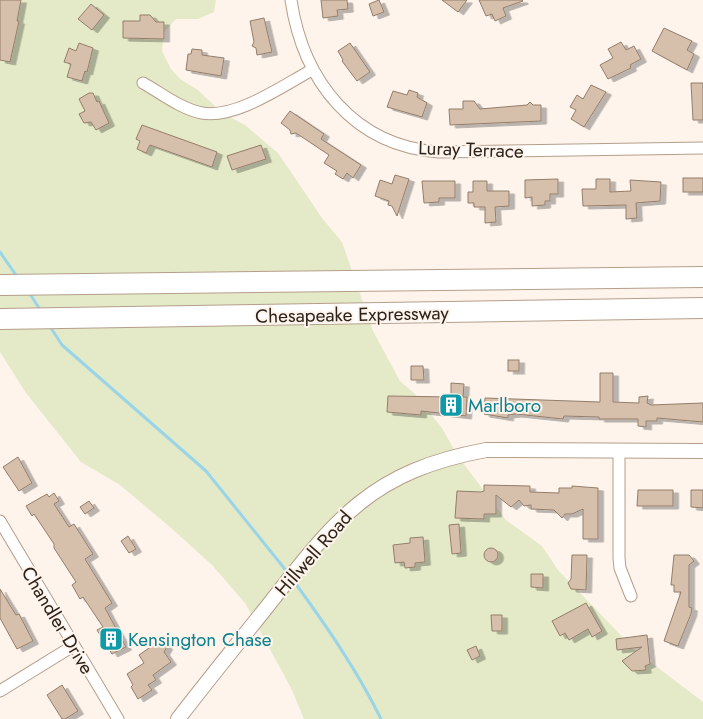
<svg xmlns="http://www.w3.org/2000/svg" width="703" height="719" viewBox="0 0 703 719" font-family="Jost,sans-serif">
<defs>
<filter id="shadow"><feDropShadow dx="5.5" dy="3" stdDeviation="0" flood-color="#0004"/></filter>
</defs>
<rect width="100%" height="100%" fill="#fef4ec"/>
<path fill="#e4eac8" d="M0 0H216L214 12 198 19H176L164 32 162 51 171 69 180 79 198 90 222 113 245 125 278 153 322 218 342 242 373 331 400 381 415 394 442 428 457 455 506 520 542 546 558 570 636 651 703 702V719H304L292 690 245 603 212 565 171 528 120 485 81 462 26 393 0 352Z"/>
<g fill="none" stroke-linecap="round" stroke-linejoin="round">
<g stroke="#9ad4e7" stroke-width="3">
<path d="M0 252 18 278"/>
<path d="M28 291 41 311"/>
<path d="M49 325 62 345 206 471 288 573"/>
<path d="M293 580C325 624 357 670 381 719"/>
</g>
</g>
<g fill="#d7c0ab" stroke="#937d6a" filter="url(#shadow)">
<path d="M0 0H21L17 21H19L10 62 0 60Z"/>
<path d="M321 0H347L348 9 337 10 338 16 323 18Z"/>
<path d="M379 0 384 12 373 16 369 4Z"/>
<path d="M442 0H467L458 12Z"/>
<path d="M479 0H522L523 1 503 8 506 16 495 21 492 14 486 16Z"/>
<path d="M91 4 104 15 92 30 78 19Z"/>
<path d="M140 15H150L156 22H164V39L123 38V21H140Z"/>
<path d="M264 18 272 52 257 55 256 48 252 46 254 42 250 21Z"/>
<path d="M664 28 692 41 687 50 694 54 687 70 652 51Z"/>
<path d="M621 42 626 50 634 46 641 59 630 65 631 68 608 79 600 65 613 58 608 49Z"/>
<path d="M79 43 93 48 87 72 85 71 82 81 67 77 71 64 64 62 69 48 76 51Z"/>
<path d="M350 43 370 72 357 81 342 61 343 60 338 51Z"/>
<path d="M192 49 202 50V55L224 58 221 76 186 70 188 54H191Z"/>
<path d="M691 83H703V120H693Z"/>
<path d="M591 85 606 92 584 127 571 119 576 110 570 107 577 95 583 99Z"/>
<path d="M409 90 418 93 417 97 427 103 422 117 387 107 393 91 407 95Z"/>
<path d="M89 93H93L97 102 99 101 109 123 96 130 91 122 84 123 79 114 85 111 79 99Z"/>
<path d="M463 101H474L480 109 527 105 530 102 533 105H541V121L450 125 449 109H463Z"/>
<path d="M290 111 324 134 321 139 361 165 353 178 347 173 343 179 335 174 337 171 324 163 329 155 296 133 291 134 290 130 281 123Z"/>
<path d="M142 125 217 152 212 167 150 145 146 153 137 149 140 141 136 139Z"/>
<path d="M261 145 266 159 232 170 227 156Z"/>
<path d="M395 175 409 179 397 216 392 206 388 205 389 201 375 196 380 180 392 184Z"/>
<rect x="683" y="178" width="20" height="14"/>
<path d="M558 179V194H550V201H545V205L532 206V197L525 198V180Z"/>
<path d="M596 179H610V192L631 191 630 180 661 182 660 201 636 203 637 218 626 219V205L583 206 582 189H596Z"/>
<path d="M422 181H455V198H439V202L424 203Z"/>
<path d="M473 181H487V191H509V206L495 207 496 222 485 223V207H474V203H468V192H473Z"/>
<rect x="508" y="360" width="11" height="11"/>
<path d="M411 366H423L424 380H411Z"/>
<path d="M600 373H613V402L639 403V397L648 396 647 403 651 405 703 403V422L657 418V421H646V427L638 426V419H599V417L564 416 563 419 516 414 508 415V418L484 414 485 398 600 402Z"/>
<path d="M451 383 464 384 463 397H467L466 416 421 411V415L387 412 388 396 451 397Z"/>
<path d="M18 457 32 483 19 491 3 467Z"/>
<path d="M484 485 530 486V492L559 493V488H572V486L598 488V539H583V509L572 514H565L562 518 554 510 531 509V505L524 506 519 500 511 507 496 495V514H484V519L455 518 457 491 481 492 484 491Z"/>
<path d="M638 490H673V506H637Z"/>
<path d="M691 490H703V508L691 507Z"/>
<path d="M54 493 59 501 54 504 69 527 74 524 93 554 85 559 112 603 105 608 126 647 112 654 97 630 103 627 83 597 80 599 72 585 76 582 54 548V544L34 514 32 516 26 506 47 494 49 497Z"/>
<path d="M89 501 94 508 85 514 80 507Z"/>
<path d="M459 524 461 553 452 554 449 525Z"/>
<path d="M128 536 136 549 129 553 121 541Z"/>
<path d="M423 537 425 562 415 563V567L405 568 404 562 395 563 393 545 410 543V538Z"/>
<circle cx="491" cy="555" r="7"/>
<path d="M572 555H587L586 590 571 589 568 583 571 579Z"/>
<path d="M674 555H689L694 561 689 565V607L692 608 691 614 678 646 664 641 681 592H674V585H671Z"/>
<path d="M531 574H543V588L531 587Z"/>
<path d="M0 589 16 615 19 614 33 641 17 649 0 618Z"/>
<path d="M586 603 602 631 592 637 588 629 569 640 565 633 560 636 552 621Z"/>
<path d="M491 615H502V631H492Z"/>
<path d="M647 635 650 664 645 666 646 670 632 671 622 661 642 647 617 650 616 639Z"/>
<path d="M162 639 167 647 164 652 171 662 153 675 156 680 148 685 152 690 138 699 131 687 133 685 127 674 144 663 139 655Z"/>
<path d="M476 646 480 656 472 660 467 650Z"/>
<path d="M62 685 78 711 65 719H62L47 695Z"/>
</g>
<g fill="none" stroke-linecap="round" stroke-linejoin="round">
<g stroke="#b59e8a" stroke-width="13">
<g id="minor">
<path d="M291 0C303 81 354 146 439 152L703 148"/>
<path d="M143 83C161 93 181 109 202 113 236 119 282 86 312 70"/>
<path d="M619 451V558L620 568 631 596"/>
<path d="M0 521 118 719"/>
<path d="M0 691 73 646"/>
</g>
</g>
<g stroke="#b59e8a" stroke-width="16">
<path id="tertiary" d="M178 719C208 680 239 642 270 603 337 517 373 471 486 450L703 451"/>
</g>
<g stroke="#b59e8a" stroke-width="22">
<g id="motorway">
<path d="M0 285 703 277"/>
<path d="M0 319 703 308"/>
</g>
</g>
<use href="#minor" stroke="#fff" stroke-width="11"/>
<use href="#tertiary" stroke="#fff" stroke-width="14"/>
<use href="#motorway" stroke="#fff" stroke-width="20"/>
</g>
<defs>
<g id="building-square" transform="scale(1.25)"><rect x="-9" y="-9" width="18" height="18" rx="4" fill="#0f9aa8" stroke="#fef4ec"/><path d="M-4-6H4V6H1V3H-1V6H-4ZM-2.5-4.3h1.7v1.8h-1.7ZM.8-4.3h1.7v1.8H.8ZM-2.5-1h1.7V.8h-1.7ZM.8-1h1.7V.8H.8Z" fill="#fff"/></g>
</defs>
<g fill-rule="evenodd">
<use href="#building-square" x="451" y="405"/>
<use href="#building-square" x="111" y="639"/>
</g>
<g text-anchor="middle" stroke-width="4" stroke-linejoin="round" paint-order="stroke">
<g font-size="19" fill="#2b221a" stroke="#fef4ec">
<text transform="translate(471 149) rotate(2)" y="7">Luray Terrace</text>
<text transform="translate(352 314) rotate(-1)" y="7">Chesapeake Expressway</text>
<text transform="translate(313 553) rotate(-49)" y="7">Hillwell Road</text>
<text transform="translate(58 620) rotate(59)" y="7">Chandler Drive</text>
</g>
<g font-size="19" fill="#0d838f" stroke="#fef4ec" text-anchor="start">
<text x="468" y="412">Marlboro</text>
<text x="128" y="646">Kensington Chase</text>
</g>
</g>
</svg>
